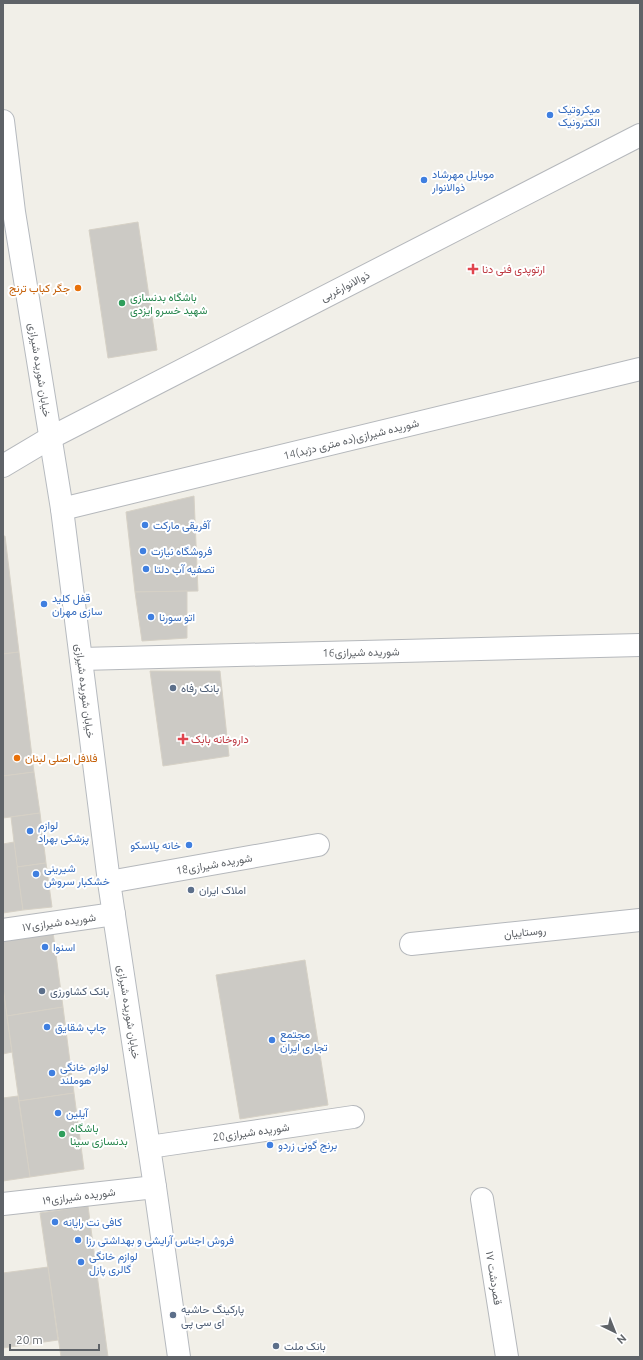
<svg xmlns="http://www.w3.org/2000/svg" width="643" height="1360" viewBox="0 0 643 1360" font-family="Ubuntu,Vazirmatn,sans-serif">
<rect width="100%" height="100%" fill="#f1efe8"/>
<g fill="#cccac5" stroke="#d6d1c6">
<path d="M138 222 157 350 108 358 89 230Z"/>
<path d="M194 496 198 591 135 592 126 512Z"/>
<path d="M3 536H5L19 652 3 654Z"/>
<path d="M187 591V638L142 641 135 592Z"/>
<path d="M19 652 34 772 3 776V654Z"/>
<path d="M150 671H220L229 756 163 766Z"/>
<path d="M34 772 40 813 3 818V776Z"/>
<path d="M40 813 46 863 17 867 11 817Z"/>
<path d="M14 842 23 910 3 913V844Z"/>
<path d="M46 863 52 907 23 910 17 867Z"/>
<path d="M53 932 63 1007 7 1016 3 988V939Z"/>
<path d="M305 960 328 1105 240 1119 216 975Z"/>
<path d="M3 988 12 1052 3 1054Z"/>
<path d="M63 1007 74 1093 19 1101 7 1016Z"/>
<path d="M74 1093 84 1169 30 1177 19 1101Z"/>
<path d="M18 1096 30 1177 3 1181V1098Z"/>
<path d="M88 1206 108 1357H61L40 1213Z"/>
<path d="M48 1267 58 1340 3 1348V1273Z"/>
</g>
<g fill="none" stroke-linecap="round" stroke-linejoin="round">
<g stroke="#b5b8bc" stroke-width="24">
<g id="minor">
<path d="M62 509 640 369"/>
<path d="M81 659 640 645"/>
<path d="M109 882 318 845"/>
<path d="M3 930 114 914"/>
<path d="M411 944 640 920"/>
<path d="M149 1147 353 1117"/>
<path d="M482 1199 507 1357"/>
<path d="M3 1204 155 1187"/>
</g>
</g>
<g stroke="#b5b8bc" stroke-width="24">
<path id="tertiary" d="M3 466 50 438 640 135"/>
</g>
<g stroke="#b6babf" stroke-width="24">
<path id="secondary" d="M3 121 14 212 62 509 109 882 155 1187 179 1357"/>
</g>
<use href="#minor" stroke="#fff" stroke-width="22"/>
<use href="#tertiary" stroke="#fff" stroke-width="22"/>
<use href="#secondary" stroke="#fff" stroke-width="22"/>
</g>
<g fill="#3f7fe0" stroke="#fff" stroke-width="1.5">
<circle cx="550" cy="115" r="4"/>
<circle cx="424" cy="180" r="4"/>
<circle cx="145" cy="525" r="4"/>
<circle cx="143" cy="551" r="4"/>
<circle cx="146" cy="569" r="4"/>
<circle cx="44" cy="604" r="4"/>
<circle cx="151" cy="617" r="4"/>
<circle cx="30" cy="831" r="4"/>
<circle cx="189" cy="845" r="4"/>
<circle cx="36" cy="874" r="4"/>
<circle cx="45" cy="947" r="4"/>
<circle cx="47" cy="1027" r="4"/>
<circle cx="272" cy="1040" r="4"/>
<circle cx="52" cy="1073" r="4"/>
<circle cx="58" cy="1113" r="4"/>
<circle cx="270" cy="1145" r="4"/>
<circle cx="55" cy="1222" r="4"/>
<circle cx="78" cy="1240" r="4"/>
<circle cx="81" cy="1262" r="4"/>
</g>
<g fill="#e0444e" stroke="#fff" stroke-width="1.5">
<path d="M471 263h4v4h4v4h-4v4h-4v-4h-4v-4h4z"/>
<path d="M181 733h4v4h4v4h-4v4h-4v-4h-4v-4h4z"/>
</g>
<g fill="#e8710a" stroke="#fff" stroke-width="1.5">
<circle cx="78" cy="288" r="4"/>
<circle cx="17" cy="758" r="4"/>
</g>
<g fill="#2e9e5b" stroke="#fff" stroke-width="1.5">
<circle cx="122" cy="303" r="4"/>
<circle cx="62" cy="1134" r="4"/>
</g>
<g fill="#5c6f8a" stroke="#fff" stroke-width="1.5">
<circle cx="173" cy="688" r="4"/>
<circle cx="191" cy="890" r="4"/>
<circle cx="42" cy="991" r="4"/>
<circle cx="173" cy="1315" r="4"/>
<circle cx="276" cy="1346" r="4"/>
</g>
<g text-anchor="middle" stroke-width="4" stroke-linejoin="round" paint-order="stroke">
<g font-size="11" fill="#366cbe" stroke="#fff" text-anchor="start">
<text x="558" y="113">میکروتیک<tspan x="558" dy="13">الکترونیک</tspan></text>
<text x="432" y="178">موبایل مهرشاد<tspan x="432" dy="13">ذوالانوار</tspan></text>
<text x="153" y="529">آفریقی مارکت</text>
<text x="151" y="555">فروشگاه نیازت</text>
<text x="154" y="573">تصفیه آب دلتا</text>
<text x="52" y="602">قفل کلید<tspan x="52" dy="13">سازی مهران</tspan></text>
<text x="159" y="621">اتو سورنا</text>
<text x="38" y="829">لوازم<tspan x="38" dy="13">پزشکی بهراد</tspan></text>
<text x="181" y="849" text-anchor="end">خانه پلاسکو</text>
<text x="44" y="872">شیرینی<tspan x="44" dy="13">خشکبار سروش</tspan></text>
<text x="53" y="951">اسنوا</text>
<text x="55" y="1031">چاپ شقایق</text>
<text x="280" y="1038">مجتمع<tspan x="280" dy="13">تجاری ایران</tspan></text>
<text x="60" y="1071">لوازم خانگی<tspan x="60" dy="13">هوملند</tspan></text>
<text x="66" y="1117">آیلین</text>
<text x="278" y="1149">برنج گونی زردو</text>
<text x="63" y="1226">کافی نت رایانه</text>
<text x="86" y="1244">فروش اجناس آرایشی و بهداشتی رزا</text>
<text x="89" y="1260">لوازم خانگی<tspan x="89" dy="13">گالری پازل</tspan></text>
</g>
<g font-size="11" fill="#be3a42" stroke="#fff" text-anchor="start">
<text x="482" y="273">ارتوپدی فنی دنا</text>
<text x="191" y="743">داروخانه بابک</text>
</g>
<g font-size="11" fill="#5f6368" stroke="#fff">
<text transform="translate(345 286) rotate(-27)" y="4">ذوالانوارغربی</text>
<text transform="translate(40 370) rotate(81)" y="4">خیابان شوریده شیرازی</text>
<text transform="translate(351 439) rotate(-14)" y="4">14شوریده شیرازی(ده متری دژبد)</text>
<text transform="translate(361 652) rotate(-1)" y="4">شوریده شیرازی16</text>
<text transform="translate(85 691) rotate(83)" y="4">خیابان شوریده شیرازی</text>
<text transform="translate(214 864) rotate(-10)" y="4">18شوریده شیرازی</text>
<text transform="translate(59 922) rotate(-8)" y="4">شوریده شیرازی۱۷</text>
<text transform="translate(525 932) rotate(-6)" y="4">روستاییان</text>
<text transform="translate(129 1012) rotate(81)" y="4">خیابان شوریده شیرازی</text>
<text transform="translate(251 1132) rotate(-8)" y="4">20شوریده شیرازی</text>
<text transform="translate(79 1196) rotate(-7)" y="4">شوریده شیرازی۱۹</text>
<text transform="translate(494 1278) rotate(81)" y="4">قصردشت ۱۷</text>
</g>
<g font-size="11" fill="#c56008" stroke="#fff" text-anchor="end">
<text x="70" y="292">جگر کباب ترنج</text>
<text x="25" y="762" text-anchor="start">فلافل اصلی لبنان</text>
</g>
<g font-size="11" fill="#27864d" stroke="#fff" text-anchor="start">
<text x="130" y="301">باشگاه بدنسازی<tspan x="130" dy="13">شهید خسرو ایزدی</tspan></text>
<text x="70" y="1132">باشگاه<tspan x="70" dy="13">بدنسازی سینا</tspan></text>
</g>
<g font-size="11" fill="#4e5e75" stroke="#fff" text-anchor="start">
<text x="181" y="692">بانک رفاه</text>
<text x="199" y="894">املاک ایران</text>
<text x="50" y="995">بانک کشاورزی</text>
<text x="181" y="1313">پارکینگ حاشیه<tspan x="181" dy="13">ای سی پی</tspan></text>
<text x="284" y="1350">بانک ملت</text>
</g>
</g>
<rect width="643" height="1360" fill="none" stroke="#5f6368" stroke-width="8"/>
<g transform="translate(615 1332) rotate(137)" stroke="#ffffff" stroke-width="3" paint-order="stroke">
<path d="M0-3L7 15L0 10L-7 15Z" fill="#5f6368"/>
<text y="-6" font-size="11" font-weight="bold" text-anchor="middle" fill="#5f6368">N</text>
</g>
<path d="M10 1344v6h89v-6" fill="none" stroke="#5f6368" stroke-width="2"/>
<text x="16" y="1344" font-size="12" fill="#5f6368" stroke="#ffffff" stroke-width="3" paint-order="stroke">20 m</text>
</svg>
